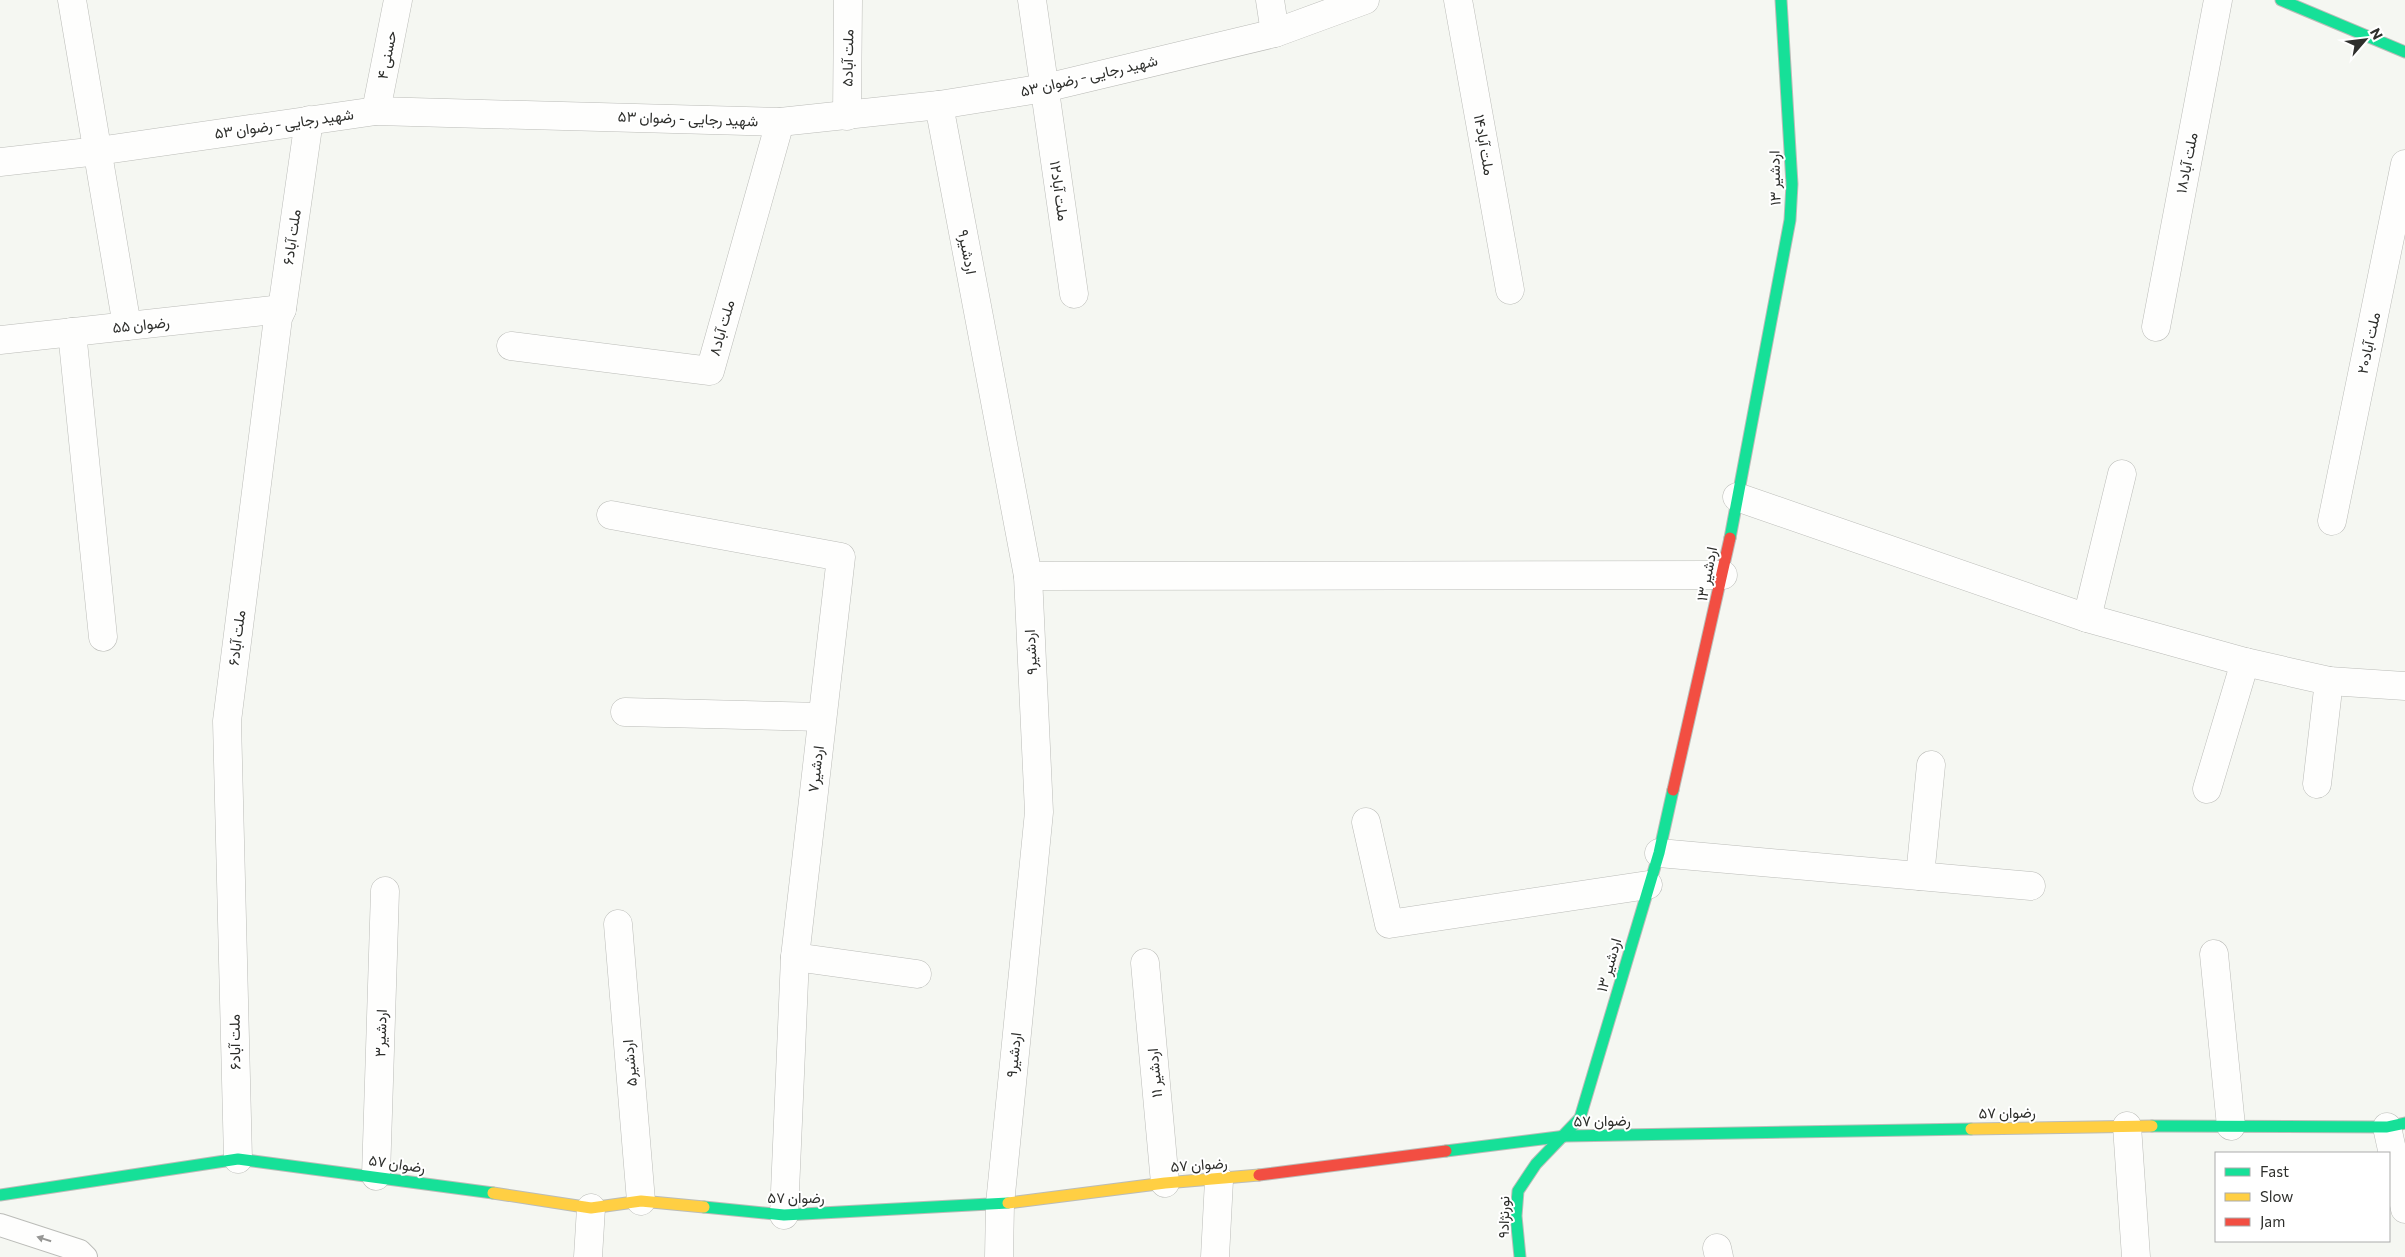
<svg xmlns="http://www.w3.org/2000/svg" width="2405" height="1257" viewBox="0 0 2405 1257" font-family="Commissioner,Vazirmatn,sans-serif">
<rect width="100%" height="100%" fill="#f5f7f2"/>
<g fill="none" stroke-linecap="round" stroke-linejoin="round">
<g stroke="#bbbcb8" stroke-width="24">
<path id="lane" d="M0 1225 80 1251 86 1257"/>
</g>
<g stroke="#bbbcb8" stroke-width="29">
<g id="street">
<path d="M72 0 127 326"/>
<path d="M1032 0 1074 294"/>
<path d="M1270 0 1275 33"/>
<path d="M1458 0 1510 290"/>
<path d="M939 105 1028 576 1039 812 1000 1204 999 1257"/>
<path d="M376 111 398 0"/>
<path d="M847 116 848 0"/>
<path d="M0 162 98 151 376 111 780 122 939 105 1045 88 1275 33 1365 0"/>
<path d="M2156 327 2218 0"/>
<path d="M72 332 103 637"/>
<path d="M0 340 282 309"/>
<path d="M511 346 710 371 780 122"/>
<path d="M1737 497 2087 618 2245 662 2329 681 2405 686"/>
<path d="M611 515 841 557 795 957 784 1215"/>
<path d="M2332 521 2405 164"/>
<path d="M1028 576 1723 575"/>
<path d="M2087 618 2122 474"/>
<path d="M625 712 822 717"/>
<path d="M2317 784 2329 681"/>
<path d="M2207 789 2245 662"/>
<path d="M1366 822 1389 924 1648 885"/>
<path d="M1659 853 2031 886"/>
<path d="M1920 876 1931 765"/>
<path d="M618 924 641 1201"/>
<path d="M2214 954 2231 1126"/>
<path d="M795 957 917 974"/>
<path d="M1145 963 1165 1183"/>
<path d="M2127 1126 2136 1257"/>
<path d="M2387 1127 2405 1209"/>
<path d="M238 1159 227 721 278 318 282 309 309 120"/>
<path d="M376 1176 385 891"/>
<path d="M1717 1248 1719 1257"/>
<path d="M588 1257 591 1208"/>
<path d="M1215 1257 1219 1180"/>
</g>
</g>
<g stroke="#bbbcb8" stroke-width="13">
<g id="fast">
<path d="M2281 0 2405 52"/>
<path d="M1730 538 1790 220 1792 184 1781 0"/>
<path d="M2152 1126 2387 1127 2405 1123"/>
<path d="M1446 1151 1566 1136 1971 1129"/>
<path d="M0 1195 238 1159 493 1193"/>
<path d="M704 1207 784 1215 1008 1203"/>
<path d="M1520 1257 1516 1216 1518 1191 1536 1164 1580 1118 1659 853 1673 790"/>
</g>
</g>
<g stroke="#bbbcb8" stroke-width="13">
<g id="slow">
<path d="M1971 1129 2152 1126"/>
<path d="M493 1193 591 1208 641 1201 704 1207"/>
<path d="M1008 1203 1165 1183 1259 1175"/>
</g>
</g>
<g stroke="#bbbcb8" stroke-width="13">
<g id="jam">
<path d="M1673 790 1730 538"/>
<path d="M1259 1175 1446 1151"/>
</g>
</g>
<use href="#lane" stroke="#fefefd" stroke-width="22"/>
<use href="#street" stroke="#fefefd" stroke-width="28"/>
<use href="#fast" stroke="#16e098" stroke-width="11"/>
<use href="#slow" stroke="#ffcf43" stroke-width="11"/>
<use href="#jam" stroke="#f24e42" stroke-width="11"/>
</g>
<defs><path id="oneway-solid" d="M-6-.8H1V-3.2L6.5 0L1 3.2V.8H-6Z" transform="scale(1.25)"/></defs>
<use fill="#969694" href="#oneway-solid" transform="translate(44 1239) rotate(-162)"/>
<g text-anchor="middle" stroke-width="4" stroke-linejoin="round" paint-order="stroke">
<g font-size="15" fill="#2e2f2c" stroke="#fff">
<text transform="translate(387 55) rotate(-79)" y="5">حسنی ۴</text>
<text transform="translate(848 58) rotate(-89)" y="5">ملت آباد۵</text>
<text transform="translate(1089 76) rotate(-13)" y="5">شهید رجایی - رضوان ۵۳</text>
<text transform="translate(688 119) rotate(2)" y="5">شهید رجایی - رضوان ۵۳</text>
<text transform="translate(284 124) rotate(-8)" y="5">شهید رجایی - رضوان ۵۳</text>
<text transform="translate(1484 145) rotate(80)" y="5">ملت آباد۱۴</text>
<text transform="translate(2187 163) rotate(-79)" y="5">ملت آباد۱۸</text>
<text transform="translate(1775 178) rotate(-91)" y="5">اردشیر ۱۳</text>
<text transform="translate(1059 191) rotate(82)" y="5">ملت آباد۱۲</text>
<text transform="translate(292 237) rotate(-82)" y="5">ملت آباد۶</text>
<text transform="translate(967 252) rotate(79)" y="5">اردشیر۹</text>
<text transform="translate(141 325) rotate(-6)" y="5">رضوان ۵۵</text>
<text transform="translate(722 328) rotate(-74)" y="5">ملت آباد۸</text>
<text transform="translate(2369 343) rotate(-78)" y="5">ملت آباد۲۰</text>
<text transform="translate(1707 574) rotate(-79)" y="5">اردشیر ۱۳</text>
<text transform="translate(237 638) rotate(-83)" y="5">ملت آباد۶</text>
<text transform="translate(1031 652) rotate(-93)" y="5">اردشیر۹</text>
<text transform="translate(816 769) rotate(-83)" y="5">اردشیر۷</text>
<text transform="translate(1609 965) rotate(-74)" y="5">اردشیر ۱۳</text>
<text transform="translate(381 1033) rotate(-88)" y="5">اردشیر۳</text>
<text transform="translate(235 1042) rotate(-91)" y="5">ملت آباد۶</text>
<text transform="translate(1014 1055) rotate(-84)" y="5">اردشیر۹</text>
<text transform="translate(630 1063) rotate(-95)" y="5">اردشیر۵</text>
<text transform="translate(1155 1073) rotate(-95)" y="5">اردشیر ۱۱</text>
<text transform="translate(2007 1113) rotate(-1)" y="5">رضوان ۵۷</text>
<text transform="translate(1602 1121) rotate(-1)" y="5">رضوان ۵۷</text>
<text transform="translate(397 1164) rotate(8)" y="5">رضوان ۵۷</text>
<text transform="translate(1199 1165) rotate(-4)" y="5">رضوان ۵۷</text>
<text x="796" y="1203">رضوان ۵۷</text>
<text transform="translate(1504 1217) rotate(-89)" y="5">نورنژاد۹</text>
</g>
</g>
<rect x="2215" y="1152" width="175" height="90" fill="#ffffff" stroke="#abacab"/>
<rect x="2225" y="1168" width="25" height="8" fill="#16e098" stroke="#abacab"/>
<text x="2260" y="1177" font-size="15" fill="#2e2f2c">Fast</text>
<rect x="2225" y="1193" width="25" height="8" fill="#ffcf43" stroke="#abacab"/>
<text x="2260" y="1202" font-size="15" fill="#2e2f2c">Slow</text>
<rect x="2225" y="1218" width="25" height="8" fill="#f24e42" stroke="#abacab"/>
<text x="2260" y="1227" font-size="15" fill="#2e2f2c">Jam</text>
<g transform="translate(2365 40) rotate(62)" stroke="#ffffff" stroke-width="4" paint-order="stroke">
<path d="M0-4L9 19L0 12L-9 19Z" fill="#2e2f2c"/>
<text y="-8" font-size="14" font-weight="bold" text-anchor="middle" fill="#2e2f2c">N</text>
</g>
</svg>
